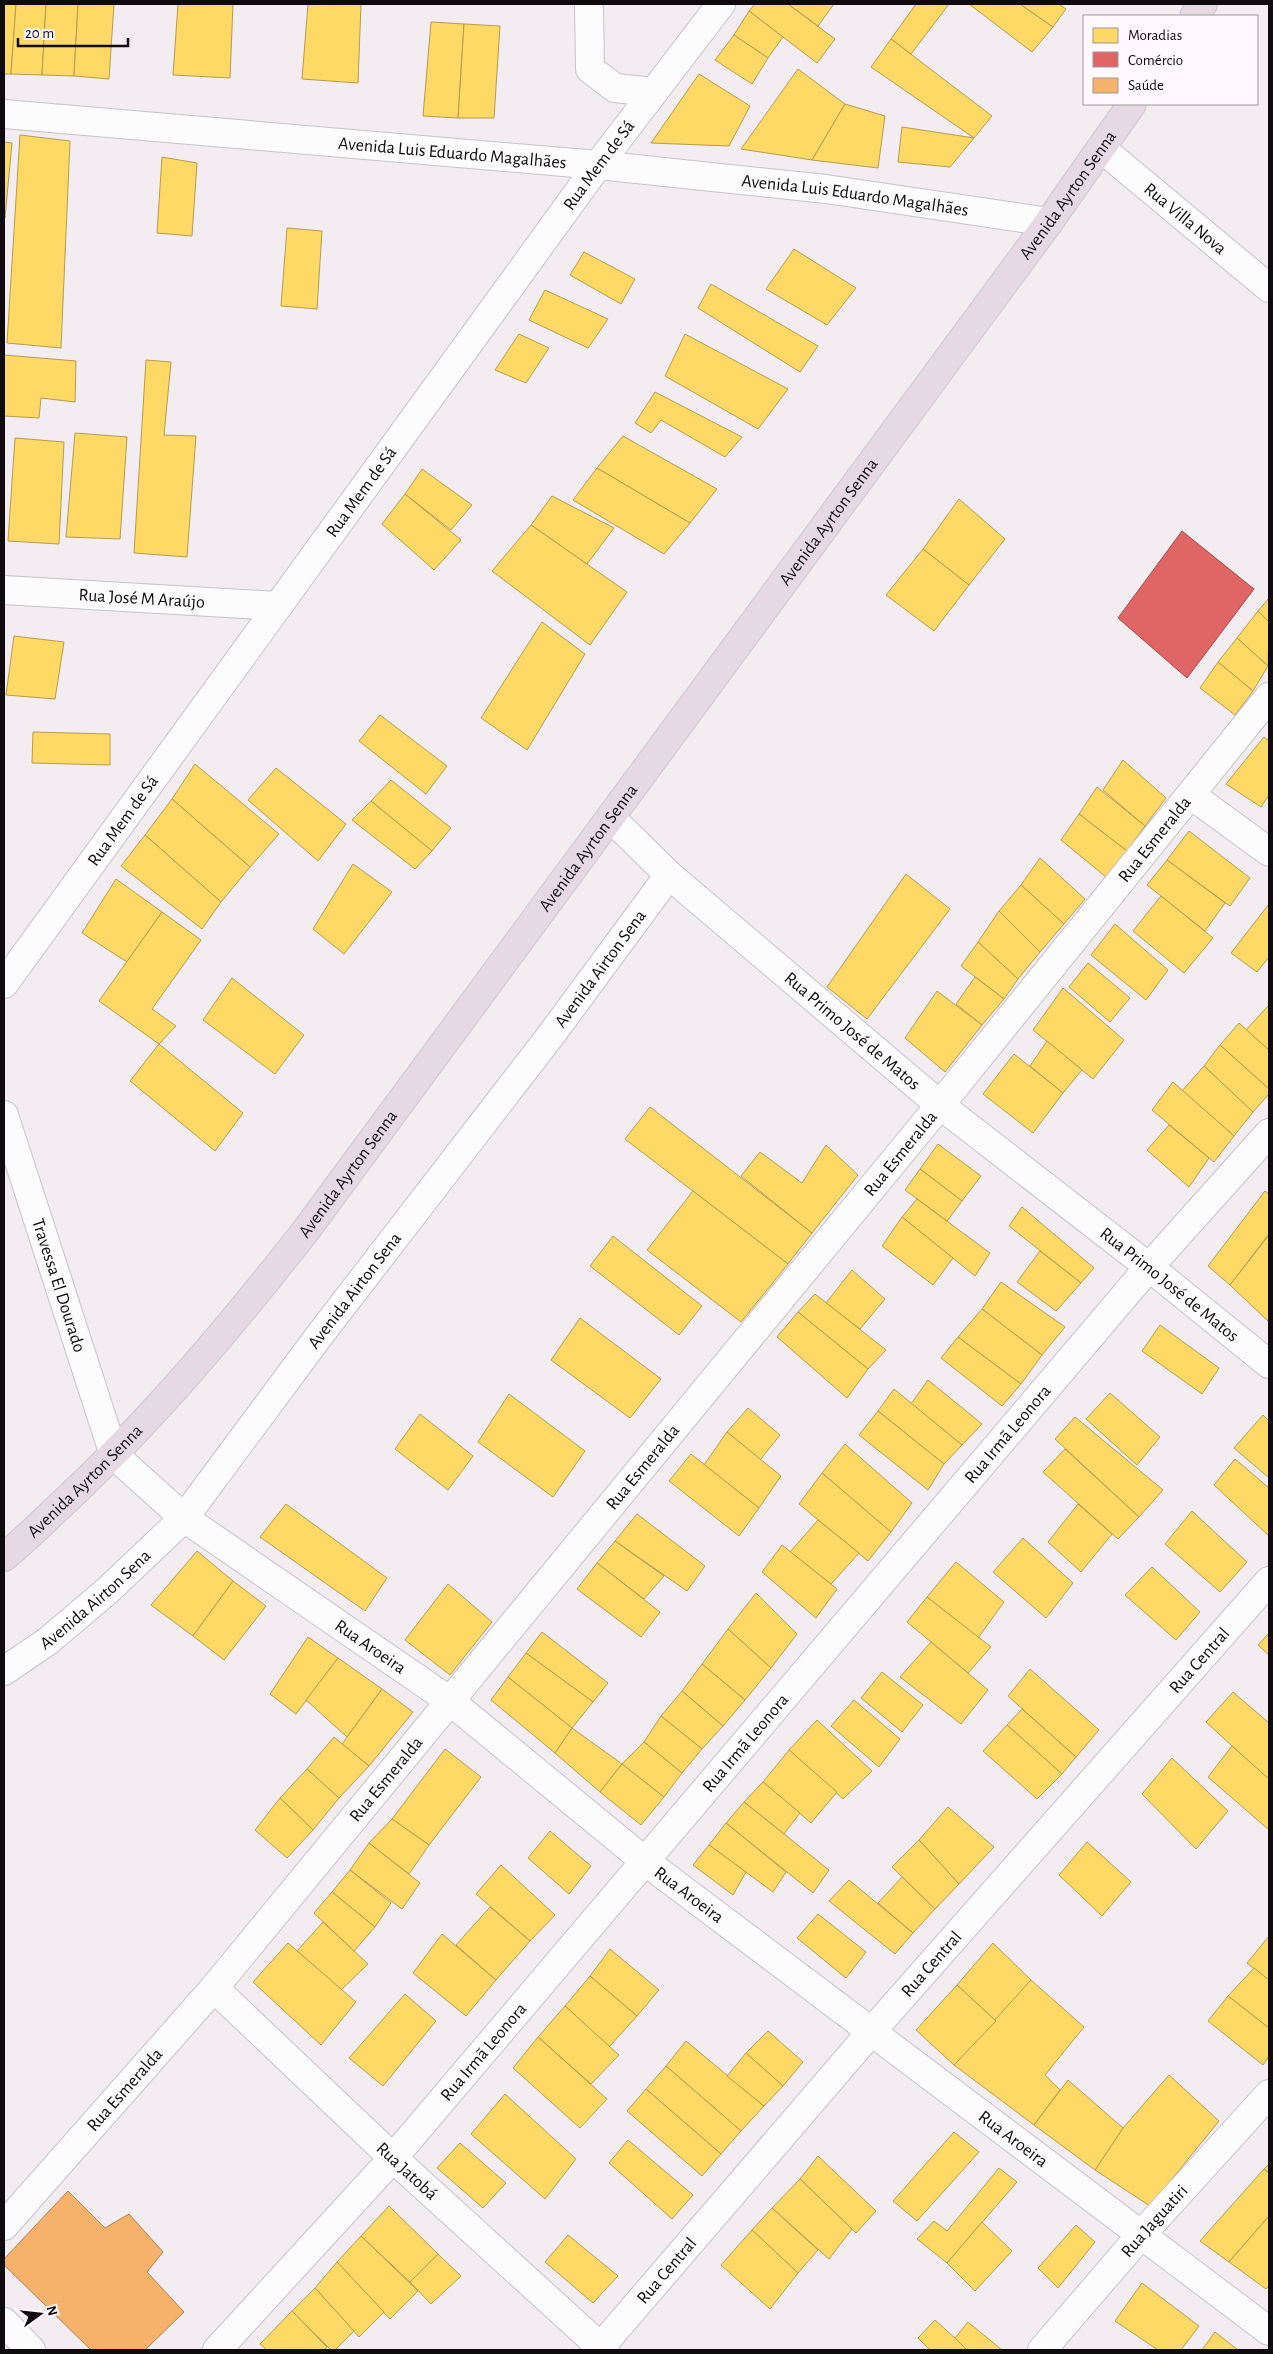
<svg xmlns="http://www.w3.org/2000/svg" width="1273" height="2354" viewBox="0 0 1273 2354" font-family="'Alegreya Sans',sans-serif">
<rect width="100%" height="100%" fill="#f3edf2"/>
<g fill="#ffd966" stroke="#b79b4b">
<path d="M4 4H16L11 74H4Z"/>
<path d="M16 4H46L42 75 11 74Z"/>
<path d="M46 4H78L74 76 42 75Z"/>
<path d="M78 4H114L109 79 74 76Z"/>
<path d="M178 4H233L230 78 173 75Z"/>
<path d="M308 4H361L358 83 302 79Z"/>
<path d="M755 4H788L835 39 817 63 749 11Z"/>
<path d="M788 4H834L818 26Z"/>
<path d="M916 4H949L911 54 891 39Z"/>
<path d="M969 4H1020L1053 27 1032 52Z"/>
<path d="M1020 4H1058L1066 9 1053 27Z"/>
<path d="M749 11 783 37 768 58 734 35Z"/>
<path d="M431 22 464 24 458 118 423 116Z"/>
<path d="M464 24 500 26 494 118H458Z"/>
<path d="M734 35 768 58 752 84 715 60Z"/>
<path d="M891 39 992 116 974 138 871 67Z"/>
<path d="M798 69 845 104 812 160 741 149Z"/>
<path d="M699 74 750 106 729 146 651 143Z"/>
<path d="M845 104 885 116 878 168 812 160Z"/>
<path d="M902 127 974 138 950 167 898 162Z"/>
<path d="M20 135 70 141 61 348 7 343Z"/>
<path d="M4 142 12 143 5 218H4Z"/>
<path d="M162 157 197 163 192 236 157 233Z"/>
<path d="M287 228 322 231 317 309 281 306Z"/>
<path d="M794 249 856 288 827 325 766 289Z"/>
<path d="M584 252 635 279 621 304 570 275Z"/>
<path d="M711 284 818 346 800 372 698 308Z"/>
<path d="M545 290 608 319 588 348 529 320Z"/>
<path d="M519 334 549 348 526 383 495 370Z"/>
<path d="M685 334 788 389 758 429 665 376Z"/>
<path d="M4 355 76 361 75 402 41 398 39 418 4 416Z"/>
<path d="M146 360 171 362 164 435 196 436 187 557 134 553Z"/>
<path d="M655 392 742 437 725 457 661 420 651 433 635 423Z"/>
<path d="M75 433 127 437 120 539 66 537Z"/>
<path d="M623 436 717 489 690 523 597 468Z"/>
<path d="M15 438 64 442 59 544 8 541Z"/>
<path d="M597 468 690 523 664 554 573 500Z"/>
<path d="M422 469 472 505 451 530 405 494Z"/>
<path d="M405 494 461 540 434 570 382 524Z"/>
<path d="M552 496 614 528 587 564 531 525Z"/>
<path d="M959 499 1005 539 969 585 923 549Z"/>
<path d="M531 525 627 592 590 645 492 571Z"/>
<path d="M923 549 969 585 934 631 886 595Z"/>
<path d="M1269 598V622L1258 611Z"/>
<path d="M1258 611 1269 622 1268 666 1237 638Z"/>
<path d="M542 622 585 654 527 750 481 718Z"/>
<path d="M14 636 64 642 55 699 6 695Z"/>
<path d="M1237 638 1268 666 1253 691 1218 662Z"/>
<path d="M1218 662 1253 691 1235 715 1200 688Z"/>
<path d="M380 715 447 766 426 794 359 741Z"/>
<path d="M33 732 110 734V765L32 763Z"/>
<path d="M1264 737 1269 741V795L1261 807 1226 784Z"/>
<path d="M1123 760 1166 798 1145 826 1103 790Z"/>
<path d="M195 764 279 834 250 867 172 799Z"/>
<path d="M276 768 346 824 318 861 248 800Z"/>
<path d="M391 780 451 828 432 851 371 801Z"/>
<path d="M1097 787 1145 826 1127 851 1079 814Z"/>
<path d="M172 799 250 867 221 902 145 835Z"/>
<path d="M371 801 432 851 415 869 352 820Z"/>
<path d="M1079 814 1127 851 1106 877 1061 840Z"/>
<path d="M1189 831 1250 878 1230 906 1167 860Z"/>
<path d="M145 835 221 902 202 929 121 866Z"/>
<path d="M1040 858 1085 899 1064 924 1021 885Z"/>
<path d="M1167 860 1225 903 1205 931 1147 885Z"/>
<path d="M353 864 392 892 344 954 313 929Z"/>
<path d="M906 874 950 909 867 1019 827 987Z"/>
<path d="M116 879 162 912 127 962 82 933Z"/>
<path d="M1021 885 1064 924 1040 952 999 911Z"/>
<path d="M1161 896 1213 938 1184 973 1133 931Z"/>
<path d="M1269 904V957L1257 972 1231 953Z"/>
<path d="M999 911 1040 952 1018 979 978 942Z"/>
<path d="M162 912 201 940 152 1009 176 1026 159 1044 99 1001Z"/>
<path d="M1115 924 1168 970 1146 1000 1091 955Z"/>
<path d="M978 942 1018 979 1004 999 961 966Z"/>
<path d="M1088 963 1130 998 1110 1022 1069 987Z"/>
<path d="M975 977 1004 999 982 1025 956 1004Z"/>
<path d="M232 978 304 1035 275 1074 203 1020Z"/>
<path d="M1063 988 1124 1040 1093 1079 1033 1030Z"/>
<path d="M937 991 982 1025 945 1072 905 1038Z"/>
<path d="M1269 1005V1051L1246 1030Z"/>
<path d="M1239 1023 1269 1050V1089L1220 1045Z"/>
<path d="M1047 1041 1082 1070 1063 1093 1030 1066Z"/>
<path d="M159 1044 243 1113 215 1151 130 1081Z"/>
<path d="M1220 1045 1269 1089V1094L1253 1112 1204 1066Z"/>
<path d="M1014 1054 1063 1093 1033 1133 983 1094Z"/>
<path d="M1204 1066 1253 1112 1234 1136 1182 1091Z"/>
<path d="M1173 1082 1234 1136 1214 1162 1152 1110Z"/>
<path d="M650 1107 812 1233 788 1264 625 1139Z"/>
<path d="M1169 1125 1209 1158 1189 1187 1147 1150Z"/>
<path d="M938 1144 981 1176 962 1201 920 1169Z"/>
<path d="M826 1145 858 1175 812 1233 741 1176 760 1152 802 1183Z"/>
<path d="M920 1169 962 1201 947 1221 905 1190Z"/>
<path d="M693 1191 788 1264 741 1322 647 1250Z"/>
<path d="M1265 1191 1269 1194V1234L1230 1285 1208 1266Z"/>
<path d="M917 1199 990 1253 975 1276 902 1217Z"/>
<path d="M1022 1207 1094 1268 1081 1283 1009 1226Z"/>
<path d="M902 1217 953 1258 933 1285 882 1246Z"/>
<path d="M1269 1235V1322L1230 1285Z"/>
<path d="M613 1236 702 1306 679 1335 590 1266Z"/>
<path d="M1040 1251 1081 1283 1056 1311 1017 1282Z"/>
<path d="M852 1270 885 1299 860 1329 826 1303Z"/>
<path d="M1001 1282 1065 1327 1042 1355 982 1309Z"/>
<path d="M815 1294 886 1350 868 1369 798 1312Z"/>
<path d="M982 1309 1042 1355 1021 1384 958 1337Z"/>
<path d="M798 1312 868 1369 847 1398 777 1337Z"/>
<path d="M580 1318 661 1379 630 1418 551 1360Z"/>
<path d="M1160 1325 1219 1368 1202 1394 1142 1351Z"/>
<path d="M958 1337 1021 1384 1002 1406 941 1358Z"/>
<path d="M928 1380 982 1424 962 1445 911 1404Z"/>
<path d="M894 1389 962 1445 944 1464 878 1411Z"/>
<path d="M1110 1393 1160 1437 1137 1465 1086 1419Z"/>
<path d="M509 1394 585 1451 553 1497 478 1442Z"/>
<path d="M748 1408 780 1435 760 1460 727 1432Z"/>
<path d="M878 1411 944 1464 928 1490 859 1435Z"/>
<path d="M420 1414 473 1456 448 1490 395 1449Z"/>
<path d="M1263 1415 1269 1421V1478L1234 1448Z"/>
<path d="M1075 1417 1163 1490 1139 1517 1055 1439Z"/>
<path d="M727 1432 781 1476 759 1508 704 1465Z"/>
<path d="M845 1444 912 1503 891 1532 822 1473Z"/>
<path d="M1065 1449 1139 1517 1118 1539 1043 1472Z"/>
<path d="M691 1454 759 1508 739 1536 669 1481Z"/>
<path d="M1235 1459 1269 1488V1536L1214 1485Z"/>
<path d="M822 1473 891 1532 868 1561 799 1504Z"/>
<path d="M286 1504 387 1578 365 1611 260 1537Z"/>
<path d="M1078 1504 1112 1534 1081 1572 1048 1542Z"/>
<path d="M1192 1511 1247 1562 1220 1592 1165 1544Z"/>
<path d="M637 1514 705 1566 687 1591 615 1541Z"/>
<path d="M818 1520 859 1553 831 1584 790 1552Z"/>
<path d="M1023 1538 1073 1583 1046 1618 993 1572Z"/>
<path d="M615 1541 664 1576 644 1599 597 1563Z"/>
<path d="M782 1545 837 1589 816 1618 762 1572Z"/>
<path d="M197 1551 233 1581 193 1636 151 1605Z"/>
<path d="M956 1562 1004 1602 978 1638 927 1597Z"/>
<path d="M597 1563 660 1612 641 1637 577 1589Z"/>
<path d="M1152 1567 1200 1612 1176 1640 1125 1595Z"/>
<path d="M233 1581 266 1606 224 1660 193 1636Z"/>
<path d="M448 1584 492 1622 450 1675 405 1640Z"/>
<path d="M756 1593 797 1634 771 1668 728 1629Z"/>
<path d="M927 1597 991 1647 968 1673 907 1622Z"/>
<path d="M728 1629 771 1668 745 1700 702 1664Z"/>
<path d="M542 1632 608 1683 593 1702 526 1653Z"/>
<path d="M1269 1633V1655L1258 1645Z"/>
<path d="M308 1637 338 1658 296 1714 270 1694Z"/>
<path d="M931 1642 988 1690 961 1724 900 1677Z"/>
<path d="M526 1653 593 1702 572 1728 508 1677Z"/>
<path d="M338 1658 382 1689 347 1737 306 1700Z"/>
<path d="M702 1664 745 1700 723 1726 682 1691Z"/>
<path d="M1030 1669 1099 1730 1076 1757 1008 1696Z"/>
<path d="M882 1672 923 1705 902 1732 861 1698Z"/>
<path d="M508 1677 572 1728 555 1753 491 1700Z"/>
<path d="M382 1689 413 1712 369 1766 342 1744Z"/>
<path d="M682 1691 723 1726 702 1749 661 1716Z"/>
<path d="M1233 1692 1269 1723V1780L1206 1722Z"/>
<path d="M854 1700 900 1739 879 1767 831 1726Z"/>
<path d="M1022 1709 1076 1757 1062 1774 1007 1725Z"/>
<path d="M661 1716 702 1749 682 1773 644 1742Z"/>
<path d="M817 1720 872 1771 843 1799 789 1750Z"/>
<path d="M1007 1725 1062 1774 1037 1799 983 1751Z"/>
<path d="M572 1728 622 1764 600 1792 555 1753Z"/>
<path d="M334 1737 369 1766 339 1798 307 1769Z"/>
<path d="M644 1742 682 1773 664 1797 622 1764Z"/>
<path d="M1232 1746 1269 1779V1830L1208 1777Z"/>
<path d="M445 1749 481 1777 429 1845 392 1819Z"/>
<path d="M789 1750 837 1792 811 1823 763 1782Z"/>
<path d="M1172 1758 1228 1811 1196 1849 1142 1794Z"/>
<path d="M622 1764 664 1797 641 1825 600 1792Z"/>
<path d="M307 1769 339 1798 313 1830 280 1798Z"/>
<path d="M763 1782 800 1813 784 1834 744 1802Z"/>
<path d="M280 1798 313 1830 287 1858 255 1830Z"/>
<path d="M744 1802 829 1870 813 1893 726 1823Z"/>
<path d="M948 1807 994 1847 959 1884 919 1840Z"/>
<path d="M392 1819 429 1845 409 1874 369 1843Z"/>
<path d="M726 1823 786 1872 773 1892 709 1845Z"/>
<path d="M550 1831 591 1866 569 1894 528 1858Z"/>
<path d="M919 1840 959 1884 935 1909 892 1867Z"/>
<path d="M1087 1842 1131 1882 1102 1916 1059 1875Z"/>
<path d="M369 1843 420 1883 402 1909 350 1870Z"/>
<path d="M709 1845 746 1872 733 1895 693 1865Z"/>
<path d="M501 1865 555 1915 530 1941 476 1894Z"/>
<path d="M350 1870 391 1903 375 1927 332 1892Z"/>
<path d="M902 1877 935 1909 913 1933 878 1903Z"/>
<path d="M849 1880 913 1933 895 1954 829 1901Z"/>
<path d="M332 1892 375 1927 354 1951 314 1913Z"/>
<path d="M490 1907 530 1941 496 1980 456 1945Z"/>
<path d="M818 1914 866 1952 846 1978 797 1938Z"/>
<path d="M323 1922 368 1964 341 1990 297 1951Z"/>
<path d="M442 1934 496 1980 466 2016 413 1973Z"/>
<path d="M1269 1936V1980L1247 1963Z"/>
<path d="M288 1943 356 2002 321 2045 253 1982Z"/>
<path d="M993 1943 1031 1980 996 2021 957 1985Z"/>
<path d="M610 1949 659 1990 637 2016 590 1976Z"/>
<path d="M1254 1968 1269 1980V2028L1228 1996Z"/>
<path d="M590 1976 637 2016 609 2047 565 2006Z"/>
<path d="M1031 1980 1084 2027 1045 2075 1060 2090 1034 2125 954 2065Z"/>
<path d="M957 1985 996 2021 954 2065 916 2030Z"/>
<path d="M405 1994 436 2021 383 2086 349 2058Z"/>
<path d="M1228 1996 1269 2028V2056L1263 2065 1208 2021Z"/>
<path d="M565 2006 619 2055 591 2084 538 2037Z"/>
<path d="M768 2031 803 2062 783 2086 746 2053Z"/>
<path d="M538 2037 607 2099 580 2128 513 2068Z"/>
<path d="M686 2041 764 2106 741 2131 666 2066Z"/>
<path d="M746 2053 783 2086 764 2106 727 2076Z"/>
<path d="M666 2066 741 2131 721 2154 646 2089Z"/>
<path d="M1169 2075 1219 2121 1150 2206 1095 2170 1123 2128Z"/>
<path d="M1068 2080 1123 2128 1095 2170 1034 2125Z"/>
<path d="M646 2089 721 2154 702 2176 627 2111Z"/>
<path d="M505 2094 576 2159 545 2199 471 2134Z"/>
<path d="M954 2132 979 2152 917 2221 893 2201Z"/>
<path d="M628 2140 693 2195 672 2219 609 2163Z"/>
<path d="M460 2143 506 2183 483 2208 437 2168Z"/>
<path d="M818 2156 876 2211 856 2233 800 2179Z"/>
<path d="M1269 2164V2173L1264 2169Z"/>
<path d="M999 2168 1017 2182 947 2263 917 2239 934 2221 947 2231Z"/>
<path d="M1264 2169 1269 2173V2216L1229 2262 1200 2241Z"/>
<path d="M800 2179 852 2229 829 2259 772 2208Z"/>
<path d="M389 2206 438 2254 410 2282 361 2236Z"/>
<path d="M772 2208 818 2250 798 2273 752 2230Z"/>
<path d="M1269 2216V2286L1266 2289 1229 2262Z"/>
<path d="M982 2222 1012 2251 975 2291 947 2263Z"/>
<path d="M1076 2225 1095 2242 1058 2288 1038 2268Z"/>
<path d="M752 2230 798 2273 770 2309 721 2265Z"/>
<path d="M568 2235 618 2276 593 2303 545 2262Z"/>
<path d="M361 2236 418 2291 390 2319 337 2262Z"/>
<path d="M438 2254 461 2276 431 2304 410 2282Z"/>
<path d="M337 2262 384 2312 359 2337 315 2288Z"/>
<path d="M1142 2283 1199 2326 1181 2350H1158L1115 2321Z"/>
<path d="M315 2288 354 2331 335 2350H331L292 2311Z"/>
<path d="M292 2311 327 2347 324 2350H267L260 2344Z"/>
<path d="M935 2320 955 2338 967 2350H930L918 2338Z"/>
<path d="M968 2322 1002 2350H967L955 2338Z"/>
<path d="M1215 2332 1238 2350H1202Z"/>
</g>
<path fill="#e06666" stroke="#a14a4b" d="M1182 531 1254 589 1187 678 1118 618Z"/>
<path fill="#f6b26b" stroke="#b0804f" d="M68 2191 105 2228 129 2214 163 2252 147 2272 184 2312 145 2350H91L4 2265V2259Z"/>
<g fill="none" stroke-linecap="round" stroke-linejoin="round">
<g stroke="#c6c2c5" stroke-width="30">
<g id="minor">
<path d="M589 4 590 69 615 88 654 92"/>
<path id="s1" d="M4 114 598 165 826 189 1049 222"/>
<path id="s2" d="M1101 148 1269 288"/>
<path id="s3" d="M4 590 278 606"/>
<path d="M1191 795 1269 852"/>
<path id="s4" d="M611 818 669 875 940 1105 1149 1267 1269 1364"/>
<path id="s5" d="M4 984 598 165 721 4"/>
<path id="s6" d="M4 1115 114 1455 184 1518 450 1701 646 1862 1269 2331"/>
<path id="s7" d="M4 1671 48 1641 107 1591 184 1518 319 1336 551 1035 669 875"/>
<path id="s8" d="M214 1988 393 2158 604 2350"/>
<path id="s9" d="M4 2226 214 1988 940 1105 1269 697"/>
<path d="M4 2322 31 2350"/>
<path id="s10" d="M217 2350 393 2158 1149 1267 1269 1133"/>
<path id="s11" d="M598 2350 871 2032 1269 1581"/>
<path id="s12" d="M1042 2350 1141 2235 1269 2094"/>
</g>
</g>
<g stroke="#cbc8ca" stroke-width="30">
<g id="highway">
<path d="M1194 16 1203 4"/>
<path id="s13" d="M4 1557C25 1540 45 1520 65 1501 153 1419 229 1328 304 1233L1049 222 1132 104"/>
</g>
</g>
<use href="#minor" stroke="#fdfcfd" stroke-width="28"/>
<use href="#highway" stroke="#e7d9e4" stroke-width="28"/>
</g>
<g text-anchor="middle" stroke-width="5" stroke-linejoin="round" paint-order="stroke">
<g font-size="18" fill="#0e0a0d" stroke="#fff9fd">
<text dy="6" stroke="none"><textPath href="#s1" startOffset="450">Avenida Luis Eduardo Magalhães</textPath></text>
<text dy="6" stroke="none"><textPath href="#s5" startOffset="1012">Rua Mem de Sá</textPath></text>
<text dy="6" stroke="none"><textPath href="#s1" startOffset="855">Avenida Luis Eduardo Magalhães</textPath></text>
<text dy="6" stroke="none"><textPath href="#s13" startOffset="1731">Avenida Ayrton Senna</textPath></text>
<text dy="6" stroke="none"><textPath href="#s2" startOffset="110">Rua Villa Nova</textPath></text>
<text dy="6" stroke="none"><textPath href="#s5" startOffset="608">Rua Mem de Sá</textPath></text>
<text dy="6" stroke="none"><textPath href="#s13" startOffset="1326">Avenida Ayrton Senna</textPath></text>
<text dy="6" stroke="none"><textPath href="#s3" startOffset="138">Rua José M Araújo</textPath></text>
<text dy="6" stroke="none"><textPath href="#s5" startOffset="202">Rua Mem de Sá</textPath></text>
<text dy="6" stroke="none"><textPath href="#s9" startOffset="1802">Rua Esmeralda</textPath></text>
<text dy="6" stroke="none"><textPath href="#s13" startOffset="921">Avenida Ayrton Senna</textPath></text>
<text dy="6" stroke="none"><textPath href="#s7" startOffset="926">Avenida Airton Sena</textPath></text>
<text dy="6" stroke="none"><textPath href="#s4" startOffset="322">Rua Primo José de Matos</textPath></text>
<text dy="6" stroke="none"><textPath href="#s9" startOffset="1398">Rua Esmeralda</textPath></text>
<text dy="6" stroke="none"><textPath href="#s13" startOffset="516">Avenida Ayrton Senna</textPath></text>
<text dy="6" stroke="none"><textPath href="#s4" startOffset="728">Rua Primo José de Matos</textPath></text>
<text dy="6" stroke="none"><textPath href="#s6" startOffset="179">Travessa El Dourado</textPath></text>
<text dy="6" stroke="none"><textPath href="#s7" startOffset="521">Avenida Airton Sena</textPath></text>
<text dy="6" stroke="none"><textPath href="#s10" startOffset="1210">Rua Irmã Leonora</textPath></text>
<text dy="6" stroke="none"><textPath href="#s9" startOffset="992">Rua Esmeralda</textPath></text>
<text dy="6" stroke="none"><textPath href="#s13" startOffset="111">Avenida Ayrton Senna</textPath></text>
<text dy="6" stroke="none"><textPath href="#s7" startOffset="116">Avenida Airton Sena</textPath></text>
<text dy="6" stroke="none"><textPath href="#s6" startOffset="678">Rua Aroeira</textPath></text>
<text dy="6" stroke="none"><textPath href="#s11" startOffset="915">Rua Central</textPath></text>
<text dy="6" stroke="none"><textPath href="#s10" startOffset="805">Rua Irmã Leonora</textPath></text>
<text dy="6" stroke="none"><textPath href="#s9" startOffset="588">Rua Esmeralda</textPath></text>
<text dy="6" stroke="none"><textPath href="#s6" startOffset="1082">Rua Aroeira</textPath></text>
<text dy="6" stroke="none"><textPath href="#s11" startOffset="510">Rua Central</textPath></text>
<text dy="6" stroke="none"><textPath href="#s10" startOffset="400">Rua Irmã Leonora</textPath></text>
<text dy="6" stroke="none"><textPath href="#s9" startOffset="182">Rua Esmeralda</textPath></text>
<text dy="6" stroke="none"><textPath href="#s6" startOffset="1488">Rua Aroeira</textPath></text>
<text dy="6" stroke="none"><textPath href="#s8" startOffset="266">Rua Jatobá</textPath></text>
<text dy="6" stroke="none"><textPath href="#s12" startOffset="171">Rua Jaguatiri</textPath></text>
<text dy="6" stroke="none"><textPath href="#s11" startOffset="105">Rua Central</textPath></text>
</g>
</g>
<rect width="1273" height="2354" fill="none" stroke="#0e0a0d" stroke-width="10"/>
<rect x="1083" y="15" width="175" height="90" fill="#fff9fd" stroke="#9f999d"/>
<rect x="1093" y="28" width="25" height="15" fill="#ffd966" stroke="#9f999d"/>
<text x="1128" y="40" font-size="15" fill="#0e0a0d">Moradias</text>
<rect x="1093" y="52" width="25" height="15" fill="#e06666" stroke="#9f999d"/>
<text x="1128" y="65" font-size="15" fill="#0e0a0d">Comércio</text>
<rect x="1093" y="78" width="25" height="15" fill="#f6b26b" stroke="#9f999d"/>
<text x="1128" y="90" font-size="15" fill="#0e0a0d">Saúde</text>
<g transform="translate(40 2314) rotate(75)" stroke="#fff9fd" stroke-width="4" paint-order="stroke">
<path d="M0-4L9 19L0 12L-9 19Z" fill="#0e0a0d"/>
<text y="-8" font-size="14" font-weight="bold" text-anchor="middle" fill="#0e0a0d">N</text>
</g>
<path d="M18 38v8h110v-8" fill="none" stroke="#0e0a0d" stroke-width="2.5"/>
<text x="25" y="38" font-size="15" fill="#0e0a0d" stroke="#fff9fd" stroke-width="4" paint-order="stroke">20 m</text>
</svg>
